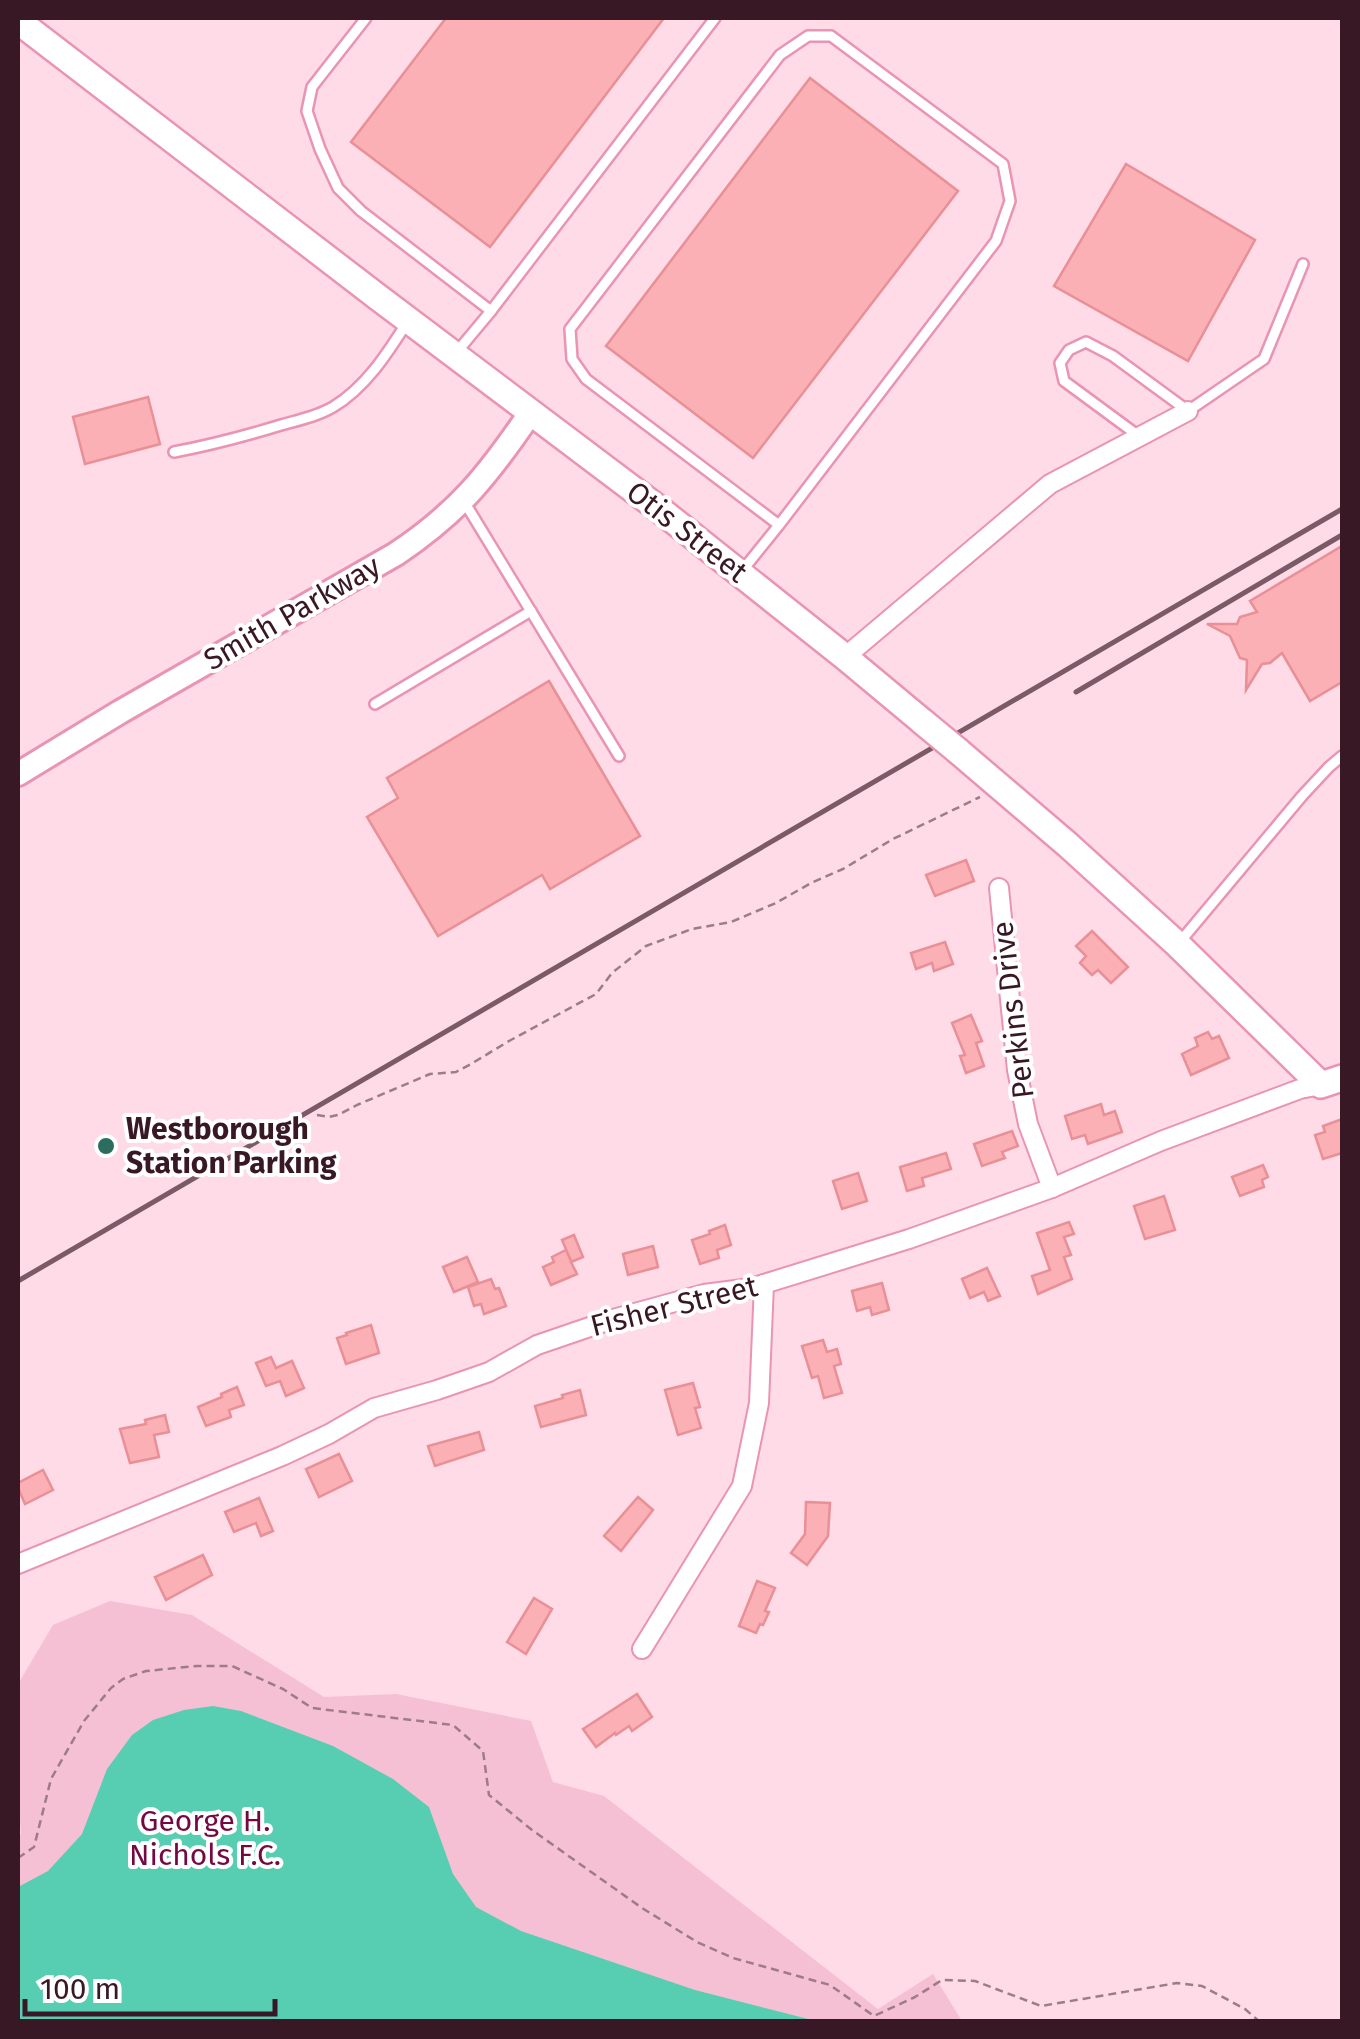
<svg xmlns="http://www.w3.org/2000/svg" width="1360" height="2039" viewBox="0 0 1360 2039" font-family="'Fira Sans',sans-serif">
<rect width="100%" height="100%" fill="#ffdae7"/>
<path fill="#f6c0d4" d="M110 1601 192 1615 324 1697 396 1694 531 1721 553 1782 604 1796 878 2009 933 1974 962 2021H18V1836L21 1834 18 1797V1684L53 1625Z"/>
<path fill="#57ceb1" d="M213 1706 241 1711 333 1746 393 1779 429 1807 453 1874 476 1907 521 1931 695 1990 816 2021H18V1887L48 1871 82 1834 107 1769 132 1735 153 1720 184 1710Z"/>
<g fill="#fab0b5" stroke="#e98f96" stroke-width="2.5">
<path d="M446 18H664L490 247 351 142Z"/>
<path d="M810 78 958 191 753 458 606 346Z"/>
<path d="M1126 164 1255 240 1188 361 1054 286Z"/>
<path d="M148 397 160 444 85 464 73 417Z"/>
<path d="M1342 546V682L1310 701 1282 653 1270 663 1262 664 1246 690 1247 660 1240 658 1230 636 1207 624H1237L1240 617 1257 612 1250 601Z"/>
<path d="M549 681 640 836 550 889 542 875 438 936 367 817 398 798 387 778Z"/>
<path d="M966 860 974 881 935 896 926 875Z"/>
<path d="M1092 931 1128 967 1111 983 1098 970 1092 975 1080 963 1086 956 1076 946Z"/>
<path d="M945 942 953 964 934 971 932 963 916 969 911 953Z"/>
<path d="M971 1015 982 1041 976 1043 984 1066 966 1073 960 1056 965 1055 952 1023Z"/>
<path d="M1208 1032 1212 1039 1219 1036 1229 1058 1191 1075 1182 1054 1198 1046 1195 1038Z"/>
<path d="M1101 1104 1104 1115 1115 1111 1122 1132 1088 1144 1085 1135 1072 1139 1065 1116Z"/>
<path d="M1342 1119V1153L1323 1159 1315 1135 1325 1132 1323 1126Z"/>
<path d="M1012 1131 1018 1146 1002 1152 1005 1158 982 1166 974 1144Z"/>
<path d="M946 1153 951 1169 922 1178 924 1186 907 1191 900 1167Z"/>
<path d="M1263 1165 1268 1177 1262 1180 1264 1187 1240 1196 1232 1177Z"/>
<path d="M858 1173 867 1201 842 1209 833 1181Z"/>
<path d="M1164 1196 1175 1230 1145 1239 1134 1206Z"/>
<path d="M1069 1222 1074 1234 1064 1237 1071 1255 1064 1257 1072 1279 1038 1294 1032 1276 1050 1270 1037 1233Z"/>
<path d="M725 1225 731 1245 717 1250 719 1258 700 1264 692 1240 710 1234 709 1231Z"/>
<path d="M574 1235 583 1257 571 1262 577 1274 551 1285 543 1267 554 1262 552 1257 566 1250 571 1261 562 1240Z"/>
<path d="M653 1246 658 1267 628 1275 623 1254Z"/>
<path d="M467 1257 478 1282 454 1292 443 1267Z"/>
<path d="M987 1268 1000 1296 988 1301 984 1292 970 1298 962 1279Z"/>
<path d="M491 1279 495 1289 499 1288 506 1306 484 1314 481 1304 474 1306 468 1287Z"/>
<path d="M882 1283 889 1310 872 1315 870 1307 857 1311 852 1291Z"/>
<path d="M371 1325 379 1353 346 1364 337 1338 347 1335 346 1333Z"/>
<path d="M823 1340 827 1352 837 1349 841 1364 834 1366 842 1393 824 1398 818 1376 812 1378 802 1346Z"/>
<path d="M271 1357 276 1368 292 1361 304 1388 286 1396 280 1381 266 1386 256 1363Z"/>
<path d="M693 1383 700 1407 695 1408 701 1428 678 1435 665 1390Z"/>
<path d="M237 1387 244 1405 229 1410 231 1417 206 1426 198 1407 222 1397 221 1394Z"/>
<path d="M580 1390 586 1415 541 1427 535 1406 563 1398 562 1395Z"/>
<path d="M165 1415 169 1432 154 1435 159 1457 130 1463 120 1429 146 1424 145 1420Z"/>
<path d="M479 1432 484 1450 435 1466 428 1446Z"/>
<path d="M339 1454 352 1481 319 1497 306 1469Z"/>
<path d="M43 1470 53 1490 25 1504 18 1488V1483Z"/>
<path d="M638 1497 653 1510 621 1551 604 1536Z"/>
<path d="M259 1498 273 1531 261 1536 256 1523 234 1532 225 1512Z"/>
<path d="M806 1502 830 1503 828 1536 807 1565 791 1553 805 1534Z"/>
<path d="M203 1555 212 1575 166 1600 155 1577Z"/>
<path d="M757 1581 775 1588 765 1611 769 1612 763 1625 760 1624 756 1633 739 1626Z"/>
<path d="M534 1598 552 1609 526 1654 507 1642Z"/>
<path d="M637 1694 652 1717 632 1731 629 1726 616 1735 615 1733 596 1747 583 1729Z"/>
</g>
<g fill="none" stroke-linecap="round" stroke-linejoin="round">
<g stroke="#e994b5" stroke-width="14">
<g id="service">
<path d="M366 18 312 87 307 111 320 149 338 188 361 211 491 311"/>
<path d="M456 353 491 311 715 18"/>
<path d="M1140 437 1064 381 1060 363 1069 350 1086 342 1113 356 1188 411 1264 359 1303 264"/>
<path d="M174 452C211 445 245 436 281 425 299 420 318 416 333 407 365 388 387 354 406 324"/>
<path d="M465 503 619 756"/>
<path d="M742 571 779 525 996 241 1010 201 1003 164 831 36H808L780 55 570 329 572 359 586 379 779 525"/>
<path d="M375 704 531 611"/>
<path d="M1179 943 1302 796 1329 767 1342 756"/>
</g>
</g>
<g stroke="#e994b5" stroke-width="22">
<g id="minor">
<path d="M845 657 1050 484 1188 411"/>
<path d="M999 888 1017 1070 1028 1124 1052 1188"/>
<path d="M18 1564 282 1456 329 1434 374 1408 437 1390 489 1372 537 1345 613 1319 704 1294 751 1288 909 1239 1052 1188 1161 1141 1300 1089 1321 1085"/>
<path d="M642 1649 742 1486 759 1403 764 1284"/>
</g>
</g>
<g stroke="#e994b5" stroke-width="28">
<path id="tertiary" d="M18 774 120 712 396 554C459 512 489 474 531 412"/>
</g>
<g stroke="#e994b5" stroke-width="30">
<g id="secondary">
<path d="M18 21 379 298 659 509 845 657 923 722"/>
<path d="M958 751 1068 845 1178 945 1321 1085 1342 1078"/>
</g>
</g>
<g stroke="#9e7b88" stroke-width="2.5" stroke-dasharray="8 5" stroke-linecap="butt">
<path d="M317 1115 329 1117 338 1115 357 1105 430 1074 456 1072 471 1064 509 1041 596 994 612 973 646 946 692 929 731 922 776 903 811 883 843 869 893 839 980 797"/>
<path d="M18 1858 34 1847 51 1779 84 1721 111 1688 123 1679 146 1671 197 1666H232L283 1689 312 1708 453 1725 483 1751 489 1795 532 1830 642 1908 697 1942 733 1958 830 1985 874 2016 915 1997 942 1980 975 1981 1041 2006 1177 1983 1202 1986 1245 2009 1260 2022"/>
</g>
<use href="#service" stroke="#fff" stroke-width="9"/>
<use href="#minor" stroke="#fff" stroke-width="18"/>
<use href="#tertiary" stroke="#fff" stroke-width="22"/>
<use href="#secondary" stroke="#fff" stroke-width="25"/>
<g stroke="#7b5a67" stroke-width="5">
<path d="M1076 692 1342 535"/>
<path d="M18 1281 1342 509"/>
</g>
<g stroke="#e994b5" stroke-width="30" stroke-linecap="butt">
<path id="secondary-bridge" d="M923 722 958 751"/>
</g>
<use href="#secondary-bridge" stroke="#fff" stroke-width="25"/>
</g>
<circle fill="#2b6d5e" stroke="#fff" stroke-width="4" cx="106" cy="1146" r="10"/>
<g text-anchor="middle" stroke-width="8" stroke-linejoin="round" paint-order="stroke">
<g font-size="30" fill="#381825" stroke="#fff">
<text transform="translate(687 532) rotate(38)" y="10">Otis Street</text>
<text transform="translate(292 613) rotate(-30)" y="10">Smith Parkway</text>
<text transform="translate(1013 1010) rotate(-97)" y="10">Perkins Drive</text>
<text transform="translate(674 1306) rotate(-14)" y="10">Fisher Street</text>
</g>
<g font-size="30" font-weight="bold" fill="#381825" stroke="#fff" text-anchor="start">
<text x="126" y="1139">Westborough<tspan x="126" dy="34">Station Parking</tspan></text>
</g>
<g font-size="30" fill="#740843" stroke="#fff">
<text x="205" y="1831">George H.<tspan x="205" dy="34">Nichols F.C.</tspan></text>
</g>
</g>
<rect width="1360" height="2039" fill="none" stroke="#381825" stroke-width="40"/>
<path d="M25 1999v15h250v-15" fill="none" stroke="#381825" stroke-width="5"/>
<text x="40" y="1999" font-size="30" fill="#381825" stroke="#ffffff" stroke-width="8" paint-order="stroke">100 m</text>
</svg>
